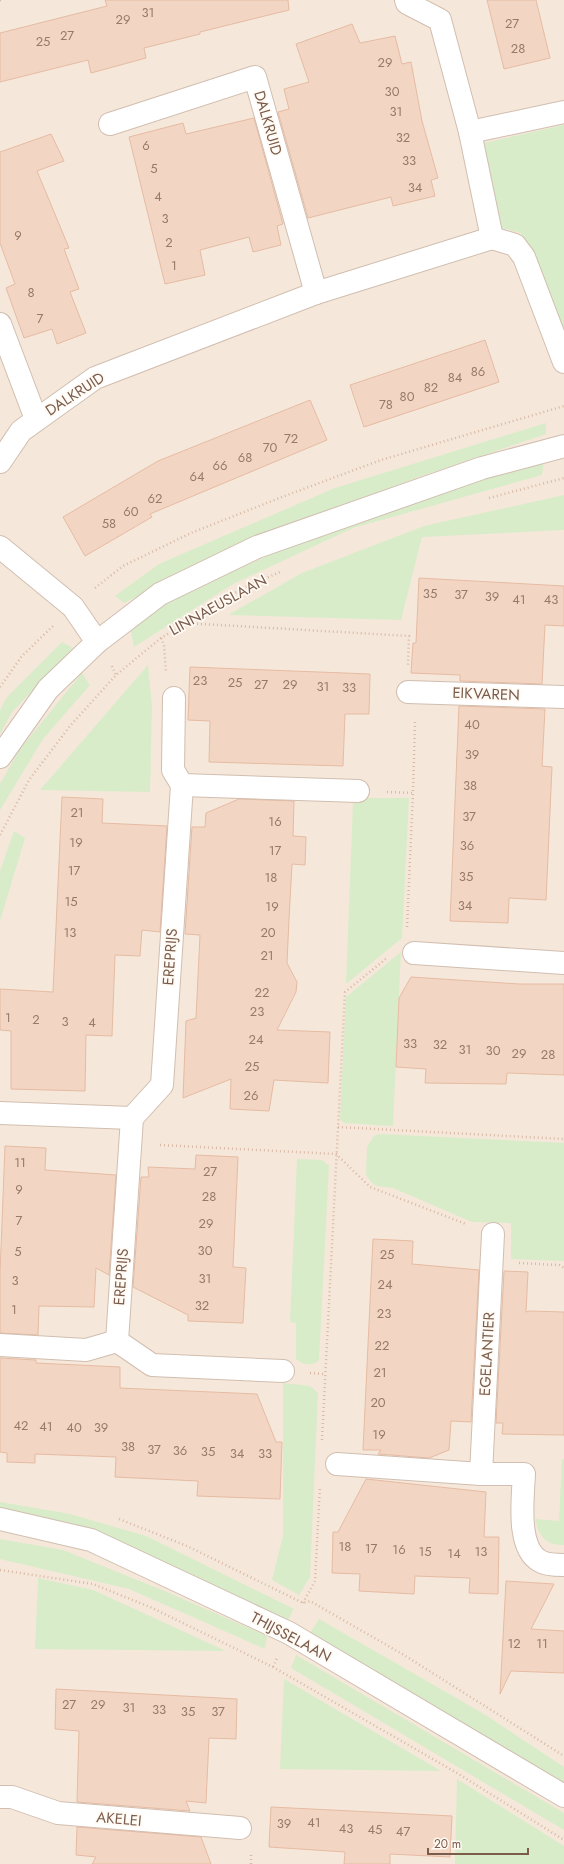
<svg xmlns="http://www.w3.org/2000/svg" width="564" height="1864" viewBox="0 0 564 1864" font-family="Jost,sans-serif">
<rect width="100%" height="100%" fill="#fdf6ec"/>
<rect fill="#f5e8da" x="0" y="0" width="564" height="1864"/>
<g fill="#d8ecc9">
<path d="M564 125V332L521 233 502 228 484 143Z"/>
<path d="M546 423V434L416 478 261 537 124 603 115 596 159 564 335 488Z"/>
<path d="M544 460 542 475 353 528 233 584 134 647 131 631 163 604 282 549 385 510Z"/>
<path d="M564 495V530L422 537 401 620 228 615 302 573 424 526Z"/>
<path d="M62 642 73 648 12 712 0 734V710L7 697Z"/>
<path d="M148 665 152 705 150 792 40 790Z"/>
<path d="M82 673 90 685 43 739 0 810V784L20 749Z"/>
<path d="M365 798H409L402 938 346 984 353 801H364Z"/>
<path d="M14 831 25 838 0 921V871Z"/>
<path d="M401 952 393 1126 344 1123 340 1119 346 997Z"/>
<path d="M380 1134 564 1143V1261L511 1259V1223L472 1222 393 1188 377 1186 371 1182 366 1175 367 1147 374 1136Z"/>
<path d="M297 1159 322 1160 329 1166 319 1360C312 1367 303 1365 296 1359V1323L290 1322Z"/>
<path d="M283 1383 310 1386 318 1393 310 1577 299 1595 272 1580 283 1536Z"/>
<path d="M562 1459H564V1545C545 1545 539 1536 535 1519L559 1521Z"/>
<path d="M0 1502 70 1514 146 1536 294 1609 286 1623 0 1512Z"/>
<path d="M0 1539 63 1550 167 1592 267 1636 265 1649 129 1589 0 1559Z"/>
<path d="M38 1578 93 1590 226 1651 35 1649Z"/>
<path d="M319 1619 484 1714 564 1767V1784L310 1633Z"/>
<path d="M296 1655 564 1813V1830L291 1668Z"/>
<path d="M284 1679 441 1771 280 1769Z"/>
<path d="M457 1779 564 1846V1864H455Z"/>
</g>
<g fill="#f3d5c3" stroke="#e6bba3">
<path d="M105 0H288L289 10 200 32V34L144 48 146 58 91 73 88 60 0 82V33L107 6Z"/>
<path d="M487 0H536L550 58 504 69Z"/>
<path d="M352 24 360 43 395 36 402 64 411 62 422 121 438 178 431 180 435 196 393 206 391 197 308 218 278 112 289 109 284 89 309 82 296 44Z"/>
<path d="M254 118 283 224 277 226 281 245 253 252 249 237 200 250 205 275 165 284 129 137 183 123 186 134Z"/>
<path d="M51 134 64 161 37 171 69 248 64 249 79 289 70 292 86 333 57 344 52 329 24 338 6 288 15 284 0 243V152Z"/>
<path d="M485 340 499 382 364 427 350 385Z"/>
<path d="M310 400 327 440 150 514 152 517 85 556 63 517 158 461Z"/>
<path d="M419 578 564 586V626L545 625 542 684 460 681V675L411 673 413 643H416Z"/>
<path d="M190 667 370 674 369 714H345L343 766 209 762 210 721 188 720Z"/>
<path d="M459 706 545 709 542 766 552 767 546 900 509 898 508 923 450 921Z"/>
<path d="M62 797 103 799 102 823 167 826 160 932 142 930 140 956 115 955 112 1036 86 1035 85 1091 11 1089V1031L0 1030V989L53 992Z"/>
<path d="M239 799 294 801 293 836 306 837 305 865 292 864 289 919 287 963 297 982 296 992 277 1030 330 1032 328 1083 274 1080 269 1111 230 1109 231 1079 183 1098 186 1021 196 1018 200 935 185 934 192 827H205L206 813Z"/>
<path d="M411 977 519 984H564V1075L507 1073 506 1084 425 1083 426 1069 396 1067 399 998Z"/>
<path d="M5 1146 46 1148 45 1170 116 1175 109 1275 96 1268 94 1307 39 1306 38 1335 0 1333V1273Z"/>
<path d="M196 1155 238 1157 233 1267 246 1268 243 1323 188 1321V1315L133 1287 141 1177H149L148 1167 195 1169Z"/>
<path d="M373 1239 413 1241 412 1264 479 1270 471 1422 451 1421 449 1450 429 1458 378 1454 381 1450H363Z"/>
<path d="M504 1271 528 1272 526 1312 530 1311 564 1312V1435L502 1434 503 1423H496Z"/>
<path d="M0 1358 36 1360V1363L120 1367V1388L257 1394 276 1442H282L280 1499 197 1496 198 1481 115 1477 116 1457 35 1454V1463L7 1462V1453L0 1452Z"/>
<path d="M366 1479 486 1492 484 1537H499L498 1594 469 1593 470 1578 415 1576 414 1594 359 1591 360 1574 332 1573 333 1532H338Z"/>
<path d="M506 1581 554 1584 531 1629 564 1631V1673L511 1671 500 1694Z"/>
<path d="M56 1689 237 1699 236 1739 209 1738 206 1803 186 1801 190 1811 77 1802 79 1731 55 1729Z"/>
<path d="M271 1807 452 1816 450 1857 390 1854V1864H344L345 1852 269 1847Z"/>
<path d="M77 1827 201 1837 211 1864H92L96 1857 76 1855Z"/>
</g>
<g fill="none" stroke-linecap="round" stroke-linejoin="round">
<g stroke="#d1beb0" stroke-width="24">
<g id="minor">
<path d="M406 0 407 3 440 20 470 132 492 238 515 245 524 257 564 362"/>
<path d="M470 132 564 112"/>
<path d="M316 293 492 238"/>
<path d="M0 324 36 419"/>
<path d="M0 462 21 431 95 378 316 293 255 77 110 124"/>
<path d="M0 547 73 607 97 642"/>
<path d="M408 692 564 697"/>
<path d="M174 698 173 770 182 785 358 791"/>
<path d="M0 757 48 689 97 642 160 594 257 547 482 468 564 446"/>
<path d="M414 953 564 963"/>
<path d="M0 1113 132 1118"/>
<path d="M117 1341 132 1118 162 1085 182 785"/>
<path d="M0 1345 86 1350 117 1341 152 1365 283 1371"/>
<path d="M337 1464 481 1474H524C523 1497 516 1548 540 1561 546 1565 557 1565 564 1565"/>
<path d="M481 1474 493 1234"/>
<path d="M0 1519 91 1540 289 1633 564 1796"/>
<path d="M0 1797H12L58 1813 240 1828"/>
</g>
</g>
<g stroke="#d9b8a5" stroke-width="2.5" stroke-dasharray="1 3" stroke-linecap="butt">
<path d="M0 0H1"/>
<path d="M489 498 564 478"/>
<path d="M95 588 123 566 191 533 282 497 381 460 564 406"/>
<path d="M185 623 409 636 408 665"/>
<path d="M161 638 164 645 166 672"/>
<path d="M112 666 116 675"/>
<path d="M0 687 22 656 53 626"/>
<path d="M387 792 413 793 415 721"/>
<path d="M0 835 29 780 70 726 116 675 161 638 243 588 280 572"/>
<path d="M407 927 413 793"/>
<path d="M338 1127 564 1139"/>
<path d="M160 1145 336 1154 370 1187 466 1224"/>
<path d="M519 1263 559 1265 564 1268"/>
<path d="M310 1373 324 1374"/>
<path d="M322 1440 345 992 387 958"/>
<path d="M119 1519 187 1546 303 1603 310 1601 404 1655 564 1756"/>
<path d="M0 1570 93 1584 150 1607 273 1667 457 1773 564 1840"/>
<path d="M303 1603 315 1581 320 1487"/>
<path d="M273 1667 277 1658"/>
<path d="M251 1855V1864"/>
</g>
<use href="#minor" stroke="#fff" stroke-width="22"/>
</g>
<g text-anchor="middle" stroke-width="3.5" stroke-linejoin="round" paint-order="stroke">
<g font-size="13" fill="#987a6a">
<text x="148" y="17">31</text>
<text x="123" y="24">29</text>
<text x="512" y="28">27</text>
<text x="67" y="40">27</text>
<text x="43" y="46">25</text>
<text x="518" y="53">28</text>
<text x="385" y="67">29</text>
<text x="392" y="96">30</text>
<text x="396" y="116">31</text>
<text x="403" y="142">32</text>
<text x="146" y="150">6</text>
<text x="409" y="165">33</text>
<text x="154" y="173">5</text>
<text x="415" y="192">34</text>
<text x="158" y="201">4</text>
<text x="165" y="223">3</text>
<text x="18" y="240">9</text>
<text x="169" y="247">2</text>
<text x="174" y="270">1</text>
<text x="31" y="297">8</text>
<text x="40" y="323">7</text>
<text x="478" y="376">86</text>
<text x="455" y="382">84</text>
<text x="431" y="392">82</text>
<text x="407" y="401">80</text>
<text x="386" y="409">78</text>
<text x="291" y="443">72</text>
<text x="270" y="452">70</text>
<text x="245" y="462">68</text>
<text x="220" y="470">66</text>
<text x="197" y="481">64</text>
<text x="155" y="503">62</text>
<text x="131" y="516">60</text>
<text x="109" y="528">58</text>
<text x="430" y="598">35</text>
<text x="461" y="599">37</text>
<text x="492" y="601">39</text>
<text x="519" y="604">41</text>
<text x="551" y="604">43</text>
<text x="200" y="685">23</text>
<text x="235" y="687">25</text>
<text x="261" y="689">27</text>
<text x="290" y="689">29</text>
<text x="323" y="691">31</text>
<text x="349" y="692">33</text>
<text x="472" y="729">40</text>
<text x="472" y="759">39</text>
<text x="470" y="790">38</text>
<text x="77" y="817">21</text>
<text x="469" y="821">37</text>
<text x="275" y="826">16</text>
<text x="76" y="847">19</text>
<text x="467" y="850">36</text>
<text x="275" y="855">17</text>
<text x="74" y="875">17</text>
<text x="466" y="881">35</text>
<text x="271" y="882">18</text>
<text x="71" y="906">15</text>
<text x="465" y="910">34</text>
<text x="272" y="911">19</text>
<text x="70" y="937">13</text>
<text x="268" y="937">20</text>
<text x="267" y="960">21</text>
<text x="262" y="997">22</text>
<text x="257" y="1016">23</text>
<text x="8" y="1022">1</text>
<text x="36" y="1024">2</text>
<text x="65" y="1026">3</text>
<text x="92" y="1027">4</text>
<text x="256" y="1044">24</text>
<text x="410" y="1048">33</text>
<text x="440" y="1049">32</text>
<text x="465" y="1054">31</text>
<text x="493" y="1055">30</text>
<text x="519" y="1058">29</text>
<text x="548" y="1059">28</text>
<text x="252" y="1071">25</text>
<text x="251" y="1100">26</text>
<text x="20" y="1167">11</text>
<text x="210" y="1176">27</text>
<text x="19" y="1194">9</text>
<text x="209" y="1201">28</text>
<text x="19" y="1225">7</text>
<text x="206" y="1228">29</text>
<text x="205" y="1255">30</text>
<text x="18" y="1256">5</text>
<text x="387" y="1259">25</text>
<text x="205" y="1283">31</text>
<text x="15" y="1285">3</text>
<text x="385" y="1289">24</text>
<text x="202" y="1310">32</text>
<text x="14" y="1314">1</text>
<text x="384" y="1318">23</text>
<text x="382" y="1350">22</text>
<text x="380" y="1377">21</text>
<text x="378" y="1407">20</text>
<text x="21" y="1430">42</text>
<text x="46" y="1431">41</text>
<text x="74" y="1432">40</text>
<text x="101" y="1432">39</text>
<text x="379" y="1439">19</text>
<text x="128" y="1451">38</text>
<text x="154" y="1454">37</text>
<text x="180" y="1455">36</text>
<text x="208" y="1456">35</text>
<text x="237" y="1458">34</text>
<text x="265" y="1458">33</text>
<text x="345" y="1551">18</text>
<text x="371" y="1553">17</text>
<text x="399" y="1554">16</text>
<text x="425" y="1556">15</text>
<text x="481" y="1556">13</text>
<text x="454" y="1558">14</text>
<text x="514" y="1648">12</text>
<text x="542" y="1648">11</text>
<text x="69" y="1709">27</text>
<text x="98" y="1709">29</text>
<text x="129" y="1712">31</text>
<text x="159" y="1714">33</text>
<text x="188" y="1716">35</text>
<text x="218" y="1716">37</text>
<text x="314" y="1827">41</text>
<text x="284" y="1828">39</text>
<text x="346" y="1833">43</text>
<text x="375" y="1834">45</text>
<text x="403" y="1836">47</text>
</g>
<g font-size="15" fill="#7a5c4d" stroke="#fffaf3">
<text transform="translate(268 123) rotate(74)" y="5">DALKRUID</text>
<text transform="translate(75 394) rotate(-33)" y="5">DALKRUID</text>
<text transform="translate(218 605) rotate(-29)" y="5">LINNAEUSLAAN</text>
<text transform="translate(486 694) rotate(2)" y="5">EIKVAREN</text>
<text transform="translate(170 957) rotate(-86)" y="5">EREPRIJS</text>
<text transform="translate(121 1277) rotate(-86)" y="5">EREPRIJS</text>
<text transform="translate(487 1354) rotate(-87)" y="5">EGELANTIER</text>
<text transform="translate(291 1637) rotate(28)" y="5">THIJSSELAAN</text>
<text transform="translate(119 1819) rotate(5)" y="5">AKELEI</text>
</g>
</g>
<path d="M428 1848v6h100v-6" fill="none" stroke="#7a5c4d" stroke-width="2"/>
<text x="434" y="1848" font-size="12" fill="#7a5c4d" stroke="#fffaf3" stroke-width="3" paint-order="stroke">20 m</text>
</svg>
